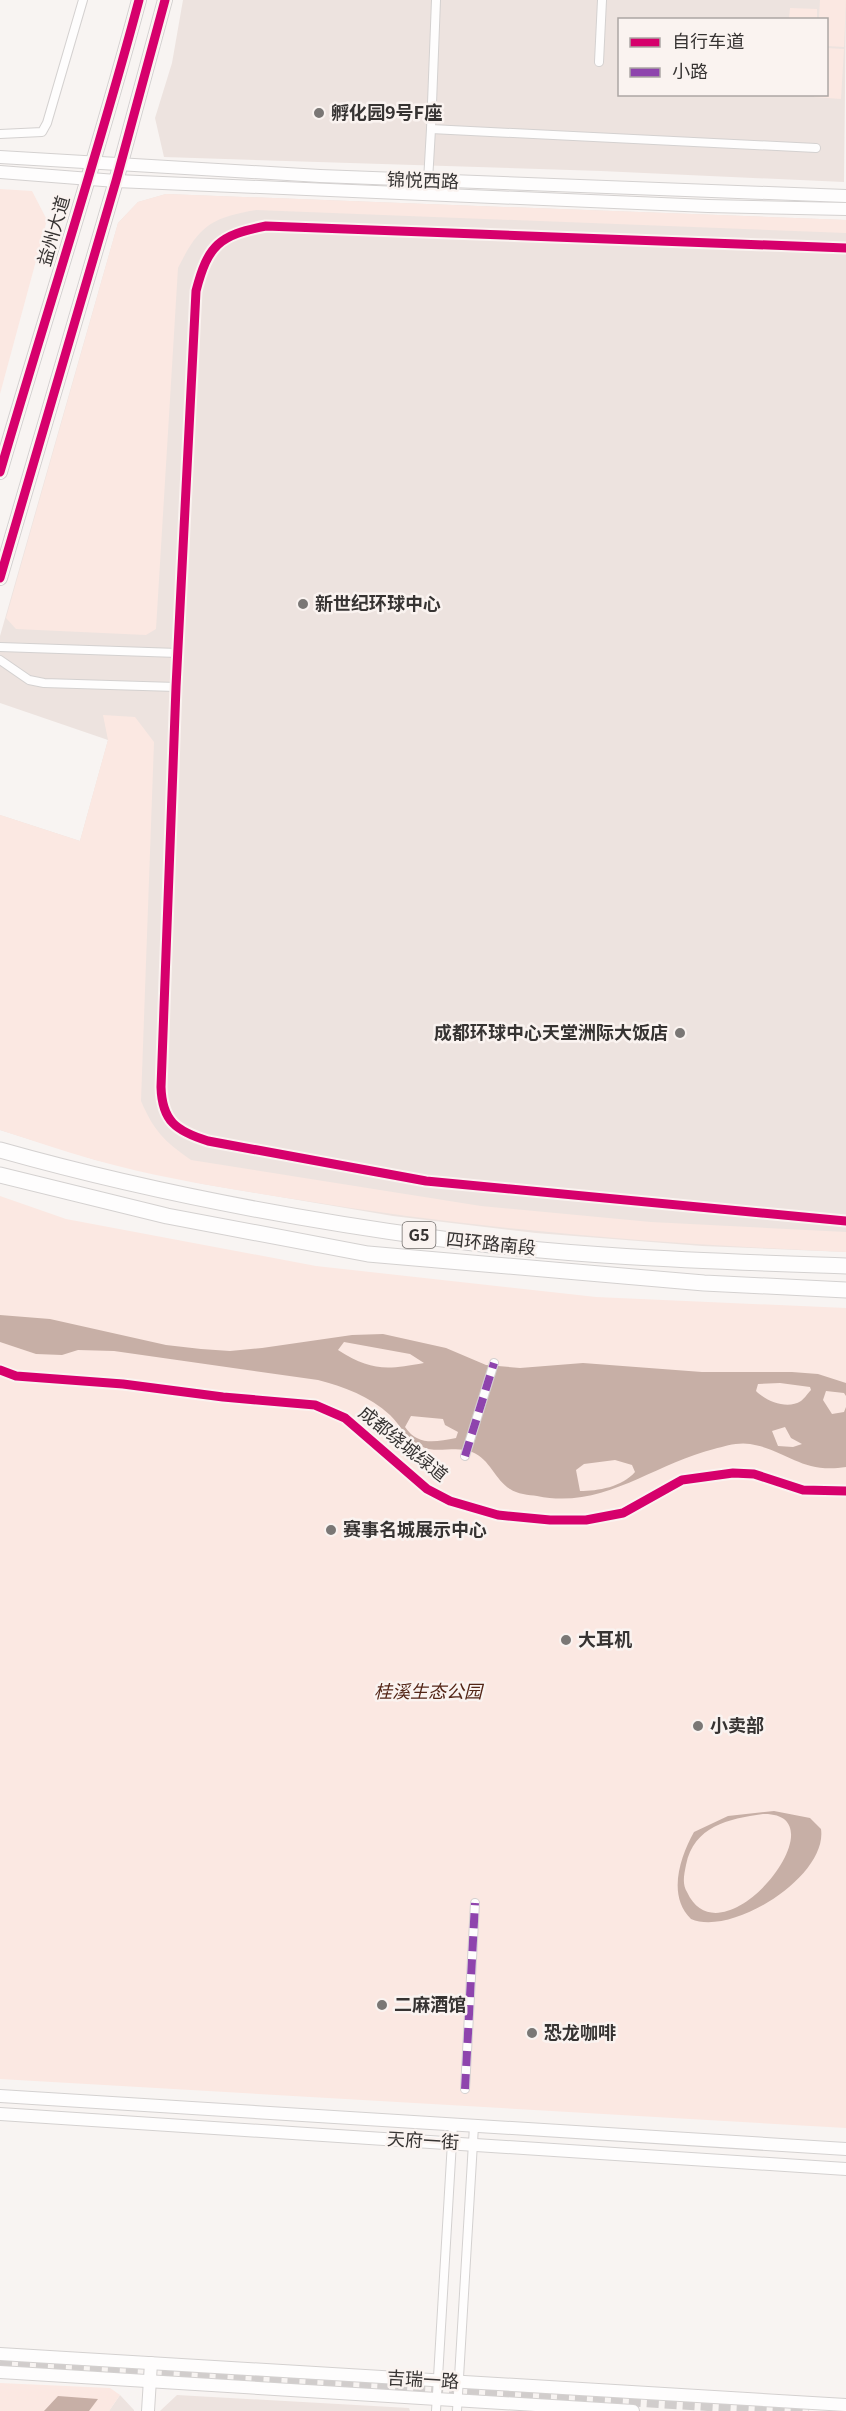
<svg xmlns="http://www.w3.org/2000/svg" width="846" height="2411" viewBox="0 0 846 2411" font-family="Georgia,'Noto Sans SC',serif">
<rect width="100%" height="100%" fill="#f8f4f2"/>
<g fill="#ede3df" fill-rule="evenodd">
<path d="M183 0H846L844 182 601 171 164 157 155 118 172 63ZM620 20H826V94H620Z"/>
<path d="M166 194 846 220V1252L702 1246 536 1233 393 1216 203 1184 96 1160 0 1130V815L80 841 108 740 0 703V636L118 223 138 202Z"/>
<path d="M120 2395 134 2410V2411H109Z"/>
<path d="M177 2395 409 2408 410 2411H160Z"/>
</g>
<g fill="#fbe8e2">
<path d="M820 0H846L844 47 827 46 826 20 819 19Z"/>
<path d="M790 8 817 9V19H789Z"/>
<path d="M827 48 844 49 841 99 814 97V95L826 94Z"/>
<path d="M0 189 32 191 47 220 0 394Z"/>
<path d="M166 194 846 220V233L256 210C210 218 199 226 178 268L156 629 146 635 16 629 6 618 118 223 138 202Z"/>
<path d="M103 715 135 717 154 742 141 1101C154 1131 164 1141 191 1160L481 1206 651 1222 846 1232V1252C663 1244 481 1230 300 1200 231 1189 162 1179 95 1160 63 1151 32 1140 0 1130V815L80 841 108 740Z"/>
<path d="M0 1196 66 1219 316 1266 596 1297 846 1308V2128L0 2079Z"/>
<path d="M0 2383 110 2388 120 2395 109 2411H0Z"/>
</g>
<g fill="#c7afa6" fill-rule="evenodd">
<path d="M0 1315 50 1319 166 1345 201 1349 230 1351 262 1348 352 1335 383 1334 446 1348 486 1365 520 1368 583 1363 702 1372H792L818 1374 846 1383V1396L844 1393 826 1391 823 1400 832 1414 844 1412 846 1407V1467C801 1474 787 1450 750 1444 738 1442 725 1446 714 1449 653 1464 603 1510 537 1496 529 1495 517 1494 510 1489 495 1480 490 1459 472 1452 456 1445 437 1454 423 1447 408 1441 401 1426 390 1415 369 1396 345 1387 318 1380L114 1351 78 1350 62 1355 36 1354 0 1342ZM344 1342 410 1354 424 1363C386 1370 371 1371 338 1350ZM780 1383 810 1387 811 1390C808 1393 804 1399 801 1401 787 1410 766 1401 756 1391L758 1384ZM411 1416 443 1419 445 1425 458 1432 456 1438C435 1442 418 1446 405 1427ZM785 1427 791 1438 802 1444 793 1447 778 1446 772 1431ZM615 1460 632 1465 635 1472C622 1487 598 1491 580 1491L576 1470 584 1464Z"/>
<path d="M774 1811 810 1818 821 1829C828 1876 732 1937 691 1919 667 1896 680 1857 694 1832L728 1816ZM763 1814C846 1812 722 1968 687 1892 682 1884 684 1875 686 1865 694 1826 728 1819 763 1814Z"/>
<path d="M58 2396 98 2399 89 2411H44Z"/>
</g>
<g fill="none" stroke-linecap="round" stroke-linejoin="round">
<path stroke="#d1cdcc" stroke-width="12" stroke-dasharray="12 6" stroke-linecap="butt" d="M0 2363 809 2411"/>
<g stroke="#d4d1d0" stroke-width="10">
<g id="street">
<path d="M436 0 431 129 816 148"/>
<path d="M599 62 602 0"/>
<path d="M0 134 42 132 47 123 83 0"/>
<path d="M428 181 431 129"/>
<path d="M846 248 266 226C219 235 208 245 196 291L176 687 161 1087C162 1121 176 1131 208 1141L426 1181 846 1221"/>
<path d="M0 647 178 653"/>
<path d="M0 660 29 680 44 683 176 687"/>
<path d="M465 1456 494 1363"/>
<path d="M465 2089 475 1903"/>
<path d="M436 2411 453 2125"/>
<path d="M457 2411 474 2126"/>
</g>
</g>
<g stroke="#d4d1d0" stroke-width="14">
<g id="secondary">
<path d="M0 157 320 176 846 196"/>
<path d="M0 172 116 181 708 206 846 209"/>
<path d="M0 2096 846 2149"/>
<path d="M0 2114 846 2169"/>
<path d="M0 2354 846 2405"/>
<path d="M0 2372 633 2411"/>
<path d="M148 2411 151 2363"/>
</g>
</g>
<g stroke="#d4d1d0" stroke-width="16">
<g id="primary">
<path d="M0 472C46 314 97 158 139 0"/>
<path d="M0 578 116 181 165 0"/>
</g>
</g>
<g stroke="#d4d1d0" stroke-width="17">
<g id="highway">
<path d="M0 1150C142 1190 288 1218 435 1238 570 1257 709 1261 846 1266"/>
<path d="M0 1175 167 1216 368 1254 704 1283 846 1290"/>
</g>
</g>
<use href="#street" stroke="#fefdfd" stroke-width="8"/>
<use href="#secondary" stroke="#fefdfd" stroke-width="12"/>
<use href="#primary" stroke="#fefdfd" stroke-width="14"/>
<use href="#highway" stroke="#fefdfd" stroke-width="15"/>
<g stroke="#8e44ad" stroke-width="8" stroke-dasharray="15 8" stroke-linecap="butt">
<path d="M465 1456 494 1363"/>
<path d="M465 2089 475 1903"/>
</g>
<g stroke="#faf3f0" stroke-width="13">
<g id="cycleway">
<path d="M846 248 266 226C219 235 208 245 196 291L176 687 161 1087C162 1121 176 1131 208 1141L426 1181 846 1221"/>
<path d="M0 472C46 314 97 158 139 0"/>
<path d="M0 578 116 181 165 0"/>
<path d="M0 1370 16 1376 123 1384 223 1397 315 1405 345 1418 427 1489 450 1501 498 1515 550 1520H586L623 1513 682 1480 733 1473 754 1474 803 1490 846 1491"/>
</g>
</g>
<use href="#cycleway" stroke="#d6006c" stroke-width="9"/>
</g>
<g fill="#7a7775" stroke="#faf3f0" stroke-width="2">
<circle cx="319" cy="113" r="6"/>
<circle cx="303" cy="604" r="6"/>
<circle cx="680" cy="1033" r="6"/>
<circle cx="331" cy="1530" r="6"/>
<circle cx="566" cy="1640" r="6"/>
<circle cx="698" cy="1726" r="6"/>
<circle cx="382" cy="2005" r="6"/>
<circle cx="532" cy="2033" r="6"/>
</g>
<g text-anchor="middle" stroke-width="5" stroke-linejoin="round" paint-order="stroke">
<rect fill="#faf3f0" stroke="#716d6b" stroke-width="1.5" x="402.5" y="1222" width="33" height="26" rx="4.5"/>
<g font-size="16" font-weight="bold" fill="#363332">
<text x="419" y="1241">G5</text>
</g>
<g font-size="18" font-weight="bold" fill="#363332" stroke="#faf3f0" text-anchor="start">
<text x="331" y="119">孵化园9号F座</text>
<text x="315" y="610">新世纪环球中心</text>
<text x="668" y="1039" text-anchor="end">成都环球中心天堂洲际大饭店</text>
<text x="343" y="1536">赛事名城展示中心</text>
<text x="578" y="1646">大耳机</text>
<text x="710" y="1732">小卖部</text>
<text x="394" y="2011">二麻酒馆</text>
<text x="544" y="2039">恐龙咖啡</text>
</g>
<g font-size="18" fill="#363332" stroke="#faf3f0">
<text transform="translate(423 181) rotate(2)" y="6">锦悦西路</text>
<text transform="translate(54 231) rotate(-74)" y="6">益州大道</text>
<text transform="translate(491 1244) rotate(6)" y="6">四环路南段</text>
<text transform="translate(403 1444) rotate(39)" y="6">成都绕城绿道</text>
<text transform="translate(423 2141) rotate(3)" y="6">天府一街</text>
<text transform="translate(423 2380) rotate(3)" y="6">吉瑞一路</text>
</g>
<g font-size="18" font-style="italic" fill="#532516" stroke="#faf3f0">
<text x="428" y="1698">桂溪生态公园</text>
</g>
</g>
<rect x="618" y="18" width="210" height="78" fill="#faf3f0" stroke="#aca6a4" stroke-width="1.5"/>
<rect x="630" y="38" width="30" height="9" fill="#d6006c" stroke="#aca6a4" stroke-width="1.5"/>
<text x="672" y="48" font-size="18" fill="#363332">自行车道</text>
<rect x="630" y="68" width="30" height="9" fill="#8e44ad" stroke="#aca6a4" stroke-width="1.5"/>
<text x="672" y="78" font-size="18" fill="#363332">小路</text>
</svg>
